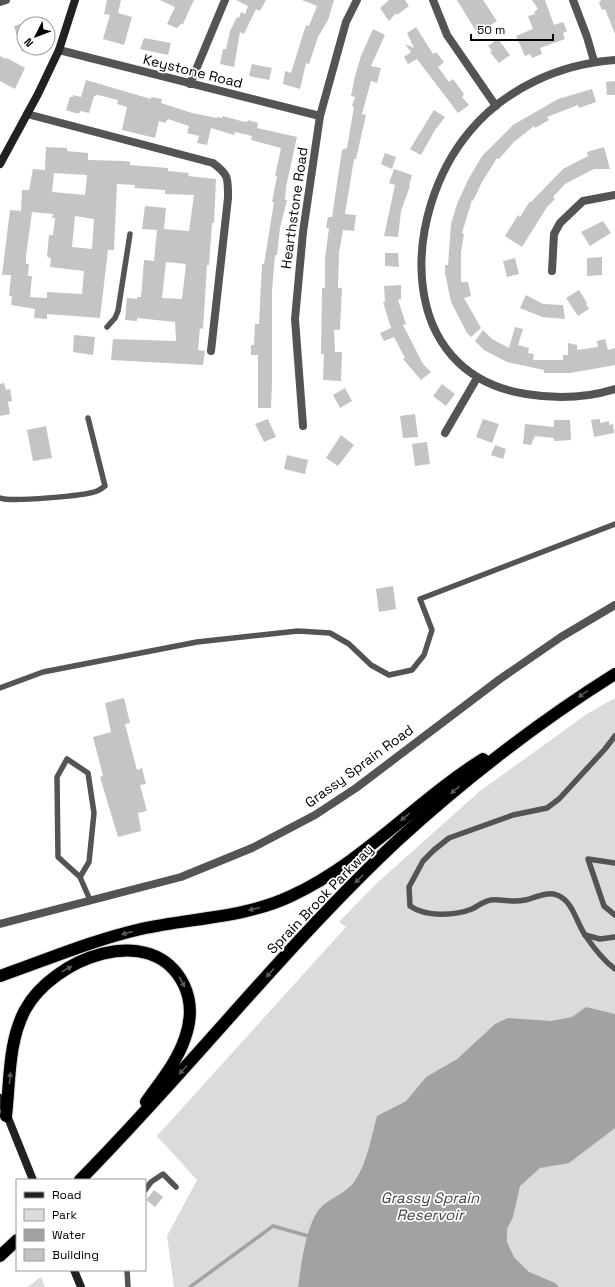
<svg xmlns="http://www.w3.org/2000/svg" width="615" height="1287" viewBox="0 0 615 1287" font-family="'Space Grotesk',sans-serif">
<rect width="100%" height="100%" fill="#fff"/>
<g fill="#dbdbdb">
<path d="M615 698V1028L500 1022 495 1024 457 1059 426 1077 406 1101 377 1116C371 1137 366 1163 354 1182 347 1192 331 1198 322 1206 306 1221 301 1266 298 1287H174L167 1236 197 1180 157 1136 346 927 339 922 377 883 480 791 587 714Z"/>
<path d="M615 1040V1287H537L510 1275 478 1201Z"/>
<path d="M41 1277 45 1287H27Z"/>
</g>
<path fill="#a2a2a2" d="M586 1007 615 1014V1128L569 1163 540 1168 520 1186 513 1217 507 1229V1242L514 1257 529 1272 555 1283 559 1287H298C301 1266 306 1221 322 1206 331 1198 347 1192 354 1182 367 1163 371 1137 377 1116L406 1101 426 1077 457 1059 495 1024 508 1018 551 1021 572 1017Z"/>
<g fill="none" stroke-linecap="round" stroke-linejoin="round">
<path stroke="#a2a2a2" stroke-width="3.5" d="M190 1287 273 1226 308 1236"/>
</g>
<g fill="#c4c4c4" fill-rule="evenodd">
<path d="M107 0H121L118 13 132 17 124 45 103 39 110 15 104 14Z"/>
<path d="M160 0H194L183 24H181L177 28 167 24 175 7Z"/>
<path d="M236 0H266L260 11 256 9 244 34 240 32 234 67 220 64 223 49H226L230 31 237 17 239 18 241 12 245 14 248 6Z"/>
<path d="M302 0H334L328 20 318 37 309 64 306 63 300 89 283 84 285 71 291 73 306 25 309 26 317 6Z"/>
<path d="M389 0H405L409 6 397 15 396 13 389 21 380 8Z"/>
<path d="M457 0H483L497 21 479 32 476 31Z"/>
<path d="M532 0H545L554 25 563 22 567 31 563 33 565 39 540 48 542 54 532 58 530 54 525 56 516 36 533 29 528 16 535 14 534 12 538 9Z"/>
<path d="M601 0H615V34L605 9 602 10 599 3Z"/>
<path d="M24 23V51L22 52 14 26Z"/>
<path d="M416 27 433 54 436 52 444 62 438 67 449 82 453 79 464 94 462 97 469 105 458 113 417 59 408 64 404 57 411 52 405 44 414 48 407 33Z"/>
<path d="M373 29 385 35 371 66 381 68 377 83 371 81 362 114 366 115 356 159H354L345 214 356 215 354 231 343 230 339 253 338 288H342L340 330H334L335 352H342L341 381 323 380 324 354H321L322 288H325V258L329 228H326L328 217H332L342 150 347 148 354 107 352 106 355 97 351 96 355 76 361 56Z"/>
<path d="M144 38 171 43 168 55 140 49Z"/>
<path d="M498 39 510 55 499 63 490 52 492 51 488 46Z"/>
<path d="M0 56 6 59 7 58 25 68 15 89 0 81Z"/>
<path d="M252 64 272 68 269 80 249 76Z"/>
<path d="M86 80 151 99V97L162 99 161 103 192 113 217 118 218 117 222 118 223 116 241 121 247 122 248 120 258 123 257 128 297 137 286 187 285 200H287L280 228 277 255H275L272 291V383L271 408H258V355H251V345H254L255 324H259L262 264H264L274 202H272L277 176H275L281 148 251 140 252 136 235 132 234 135 211 128 207 145 197 143 199 136 187 133 189 126 168 119 165 123 159 121 155 138 122 130 127 107 117 104 118 100 98 95 94 96 89 113 80 111V113H75L66 110 70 97H73V95L81 97Z"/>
<path d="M615 81V95H607L606 82Z"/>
<path d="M592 89 596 102 579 108 578 105 547 117 549 120 535 128 534 126 514 142 499 159 497 158 482 182 473 201 472 200 462 233 464 234 461 252V282H468L471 296 464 298 481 328 471 337 467 333 451 302 445 273V265H448L451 224 457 204 468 180 482 156 513 125 558 99Z"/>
<path d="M434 110 445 117 435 130 421 155 410 149Z"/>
<path d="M46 147 67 148V151L88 153V160L125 161 130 162V165L168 168V171L189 173 188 176 216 179 214 223H212L209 265H207L203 329 200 328 198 350 205 351 203 365 111 360 113 339 176 341 175 322 137 318V321L125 320 127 298 137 299V297H141L144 260 154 261 157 230 142 229 145 206 166 208 164 229 189 231 194 195 165 194V190L134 188 135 185 117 184 114 250H108L100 318 47 314V319L34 318 35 309 11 305 12 296H9L11 275H2L10 210 21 211 22 190H29L33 169 45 170ZM54 173 87 175 85 195 52 192ZM32 212 53 214 52 218H55L53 235H49L47 256 51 259 50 267 84 271 82 294 47 292V298L30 297 32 276H28L29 264H26V256ZM75 216 94 219 92 249 72 247ZM166 262 186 264 182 299 162 298Z"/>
<path d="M604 147 610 169H594L565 184 553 197 555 199 547 207 522 247 505 236 518 215 520 217 530 201 531 202 563 169 588 156 587 152Z"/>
<path d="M385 153 396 157 392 169 381 164Z"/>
<path d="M394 169 412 175 409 185 410 186 401 211 398 237 384 236 395 185 389 183Z"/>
<path d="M603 221 611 233 590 246 581 232Z"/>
<path d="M385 253H398L399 267 385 266Z"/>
<path d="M602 257V275L587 276V258Z"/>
<path d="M515 258 519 274 507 277 503 261Z"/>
<path d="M401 285V299L398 300 406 324 403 325 423 364 431 372 421 380 403 359 405 358 394 337 384 341 380 333 391 328 383 302H385L384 286Z"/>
<path d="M579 290 587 303 586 304 589 309 578 316 566 298Z"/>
<path d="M526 295 543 304 563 305 565 319 542 317 520 308Z"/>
<path d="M515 327 523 329 518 345 529 348 528 353 534 354 533 360H563V355H568V343L577 345V350L598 347 597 341 605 339 608 350 615 348V365L570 373H544V370L507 362 484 350 475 341 483 330 492 339 509 348Z"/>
<path d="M74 335 95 337 93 355 73 352Z"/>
<path d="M4 383 6 390 10 389 12 401 8 402 10 414 0 416V384Z"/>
<path d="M442 384 455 394 446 406 433 396Z"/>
<path d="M345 388 352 401 340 408 333 395Z"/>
<path d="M415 414 418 437 403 438 400 416Z"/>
<path d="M268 419 276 437 264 442 255 424Z"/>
<path d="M483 419 499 424 492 443 476 437Z"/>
<path d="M600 419V423L609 421V425L613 424 614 433 594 437 591 420Z"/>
<path d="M554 420H570L571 440 554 441V438L535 436 531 445 523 444 525 424 554 427Z"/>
<path d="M46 426 52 458 33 461 27 430Z"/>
<path d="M341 435 354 445 338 466 326 458Z"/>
<path d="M427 442 430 464 415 466 412 444Z"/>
<path d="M495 445 506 449 503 459 491 455Z"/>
<path d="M287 455 308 460 305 474 284 469Z"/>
<path d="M393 586 396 609 379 612 376 589Z"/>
<path d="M124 698 130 723 125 724 137 770 142 768 146 784 140 785 147 811 138 813 141 831 118 837 100 777 103 776 93 737 111 732 105 703Z"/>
<path d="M154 1190 163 1197 155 1207 146 1200Z"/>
</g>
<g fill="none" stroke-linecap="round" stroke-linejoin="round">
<g stroke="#dbdbdb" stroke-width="14">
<g id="motorway">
<path d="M0 976C46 960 93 940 141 929 190 918 245 918 291 896 363 863 416 801 483 759"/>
<path d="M6 1116C10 1082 8 1042 25 1010 52 959 152 919 184 985 192 1002 191 1021 185 1038 177 1062 160 1082 146 1102"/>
<path d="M80 1180C189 1070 284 947 397 841 465 779 537 723 615 674"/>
<path d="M0 1256 17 1240"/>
</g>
</g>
<g stroke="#545454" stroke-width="5.5">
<path d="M107 327 115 318 118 311 130 234"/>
<path d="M0 498C11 502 85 496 97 491 100 490 102 488 105 486L88 418"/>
<path d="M0 688 43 672 197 642 298 631 330 633 349 644 371 665 389 675 412 670 424 655 432 630 420 599 615 524"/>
<path d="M615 736 605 749 559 799 547 808 513 815 449 838 434 850 423 861 409 887 410 906C426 917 454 916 472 909 478 906 484 901 491 900 503 899 513 903 525 900 535 898 546 891 557 895 573 901 576 922 585 935 593 947 603 960 615 969"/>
<path d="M615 863 588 859 604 906 615 915"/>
<path d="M80 877 89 862 94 813 88 773 67 759 57 777 58 857 80 877 90 900"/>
<path d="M585 935 600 939 615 937"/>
<path d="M145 1190 151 1182 163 1174 176 1187"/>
<path d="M127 1270 128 1287"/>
</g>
<g stroke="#545454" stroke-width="8">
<path d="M433 0 447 35 496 106"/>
<path d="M573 0 587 37 594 61"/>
<path d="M0 2 6 0"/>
<path d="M59 50 320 116"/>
<path d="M615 60C560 64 506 88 470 131 401 213 394 373 526 394 556 399 586 398 615 389"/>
<path d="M190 84 225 0"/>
<path d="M27 114 213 163C229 175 228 178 228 198L211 351"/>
<path d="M552 271 554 234 560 223 583 201 615 195"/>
<path d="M303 426 295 319 303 232 320 116 346 22 357 0"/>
<path d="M445 433 477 378"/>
</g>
<path stroke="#545454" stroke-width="8" d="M0 924 181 877 252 848 315 815 356 788 500 679 561 637 615 605"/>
<g stroke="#212121" stroke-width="8">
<path d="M0 164 38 94 59 50 75 0"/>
<path d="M0 1098 33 1180"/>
<path d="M74 1270 81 1287"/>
</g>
<use href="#motorway" stroke="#000" stroke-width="12"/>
</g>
<defs><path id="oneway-solid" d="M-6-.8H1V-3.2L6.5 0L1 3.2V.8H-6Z"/></defs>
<g fill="#595959">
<use href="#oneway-solid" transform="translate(583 694) rotate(146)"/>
<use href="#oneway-solid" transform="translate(455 790) rotate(140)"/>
<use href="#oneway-solid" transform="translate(405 817) rotate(141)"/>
<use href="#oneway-solid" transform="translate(359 879) rotate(135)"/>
<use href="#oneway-solid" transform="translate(254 909) rotate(167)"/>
<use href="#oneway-solid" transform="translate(127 933) rotate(165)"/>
<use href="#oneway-solid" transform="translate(67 969) rotate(-29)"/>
<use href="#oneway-solid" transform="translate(270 973) rotate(132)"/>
<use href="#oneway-solid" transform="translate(182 982) rotate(61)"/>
<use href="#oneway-solid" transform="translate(183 1070) rotate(132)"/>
<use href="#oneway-solid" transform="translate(10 1078) rotate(-84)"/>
</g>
<g text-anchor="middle" stroke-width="3.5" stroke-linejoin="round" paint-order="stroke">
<g font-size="14" fill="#000" stroke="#fff">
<text transform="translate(193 71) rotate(14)" y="5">Keystone Road</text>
<text transform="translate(294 208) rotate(-82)" y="5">Hearthstone Road</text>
<text transform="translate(359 766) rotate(-36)" y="5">Grassy Sprain Road</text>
<text transform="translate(320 899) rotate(-46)" y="5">Sprain Brook Parkway</text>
</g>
<g font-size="15" font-style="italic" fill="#434343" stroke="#fff">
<text x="430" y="1203">Grassy Sprain<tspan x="430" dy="17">Reservoir</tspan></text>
</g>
</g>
<rect x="16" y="1179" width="130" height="92" fill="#ffffff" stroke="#999999"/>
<rect x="24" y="1192" width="20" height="6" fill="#212121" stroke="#999999"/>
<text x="52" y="1199" font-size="12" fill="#000000">Road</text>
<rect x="24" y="1209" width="20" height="12" fill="#dbdbdb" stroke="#999999"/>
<text x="52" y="1219" font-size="12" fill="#000000">Park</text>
<rect x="24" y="1229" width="20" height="12" fill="#a2a2a2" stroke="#999999"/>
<text x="52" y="1239" font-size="12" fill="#000000">Water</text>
<rect x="24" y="1249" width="20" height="12" fill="#c4c4c4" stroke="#999999"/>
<text x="52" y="1259" font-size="12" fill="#000000">Building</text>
<g transform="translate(36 36) rotate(228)"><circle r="19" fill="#ffffff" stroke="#999999"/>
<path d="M0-3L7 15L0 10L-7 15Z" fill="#000000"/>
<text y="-6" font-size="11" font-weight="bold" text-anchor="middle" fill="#000000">N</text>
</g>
<path d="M471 34v6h82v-6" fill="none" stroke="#000000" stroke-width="2"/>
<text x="477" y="34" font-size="12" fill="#000000" stroke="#ffffff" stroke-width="3" paint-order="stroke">50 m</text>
</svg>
